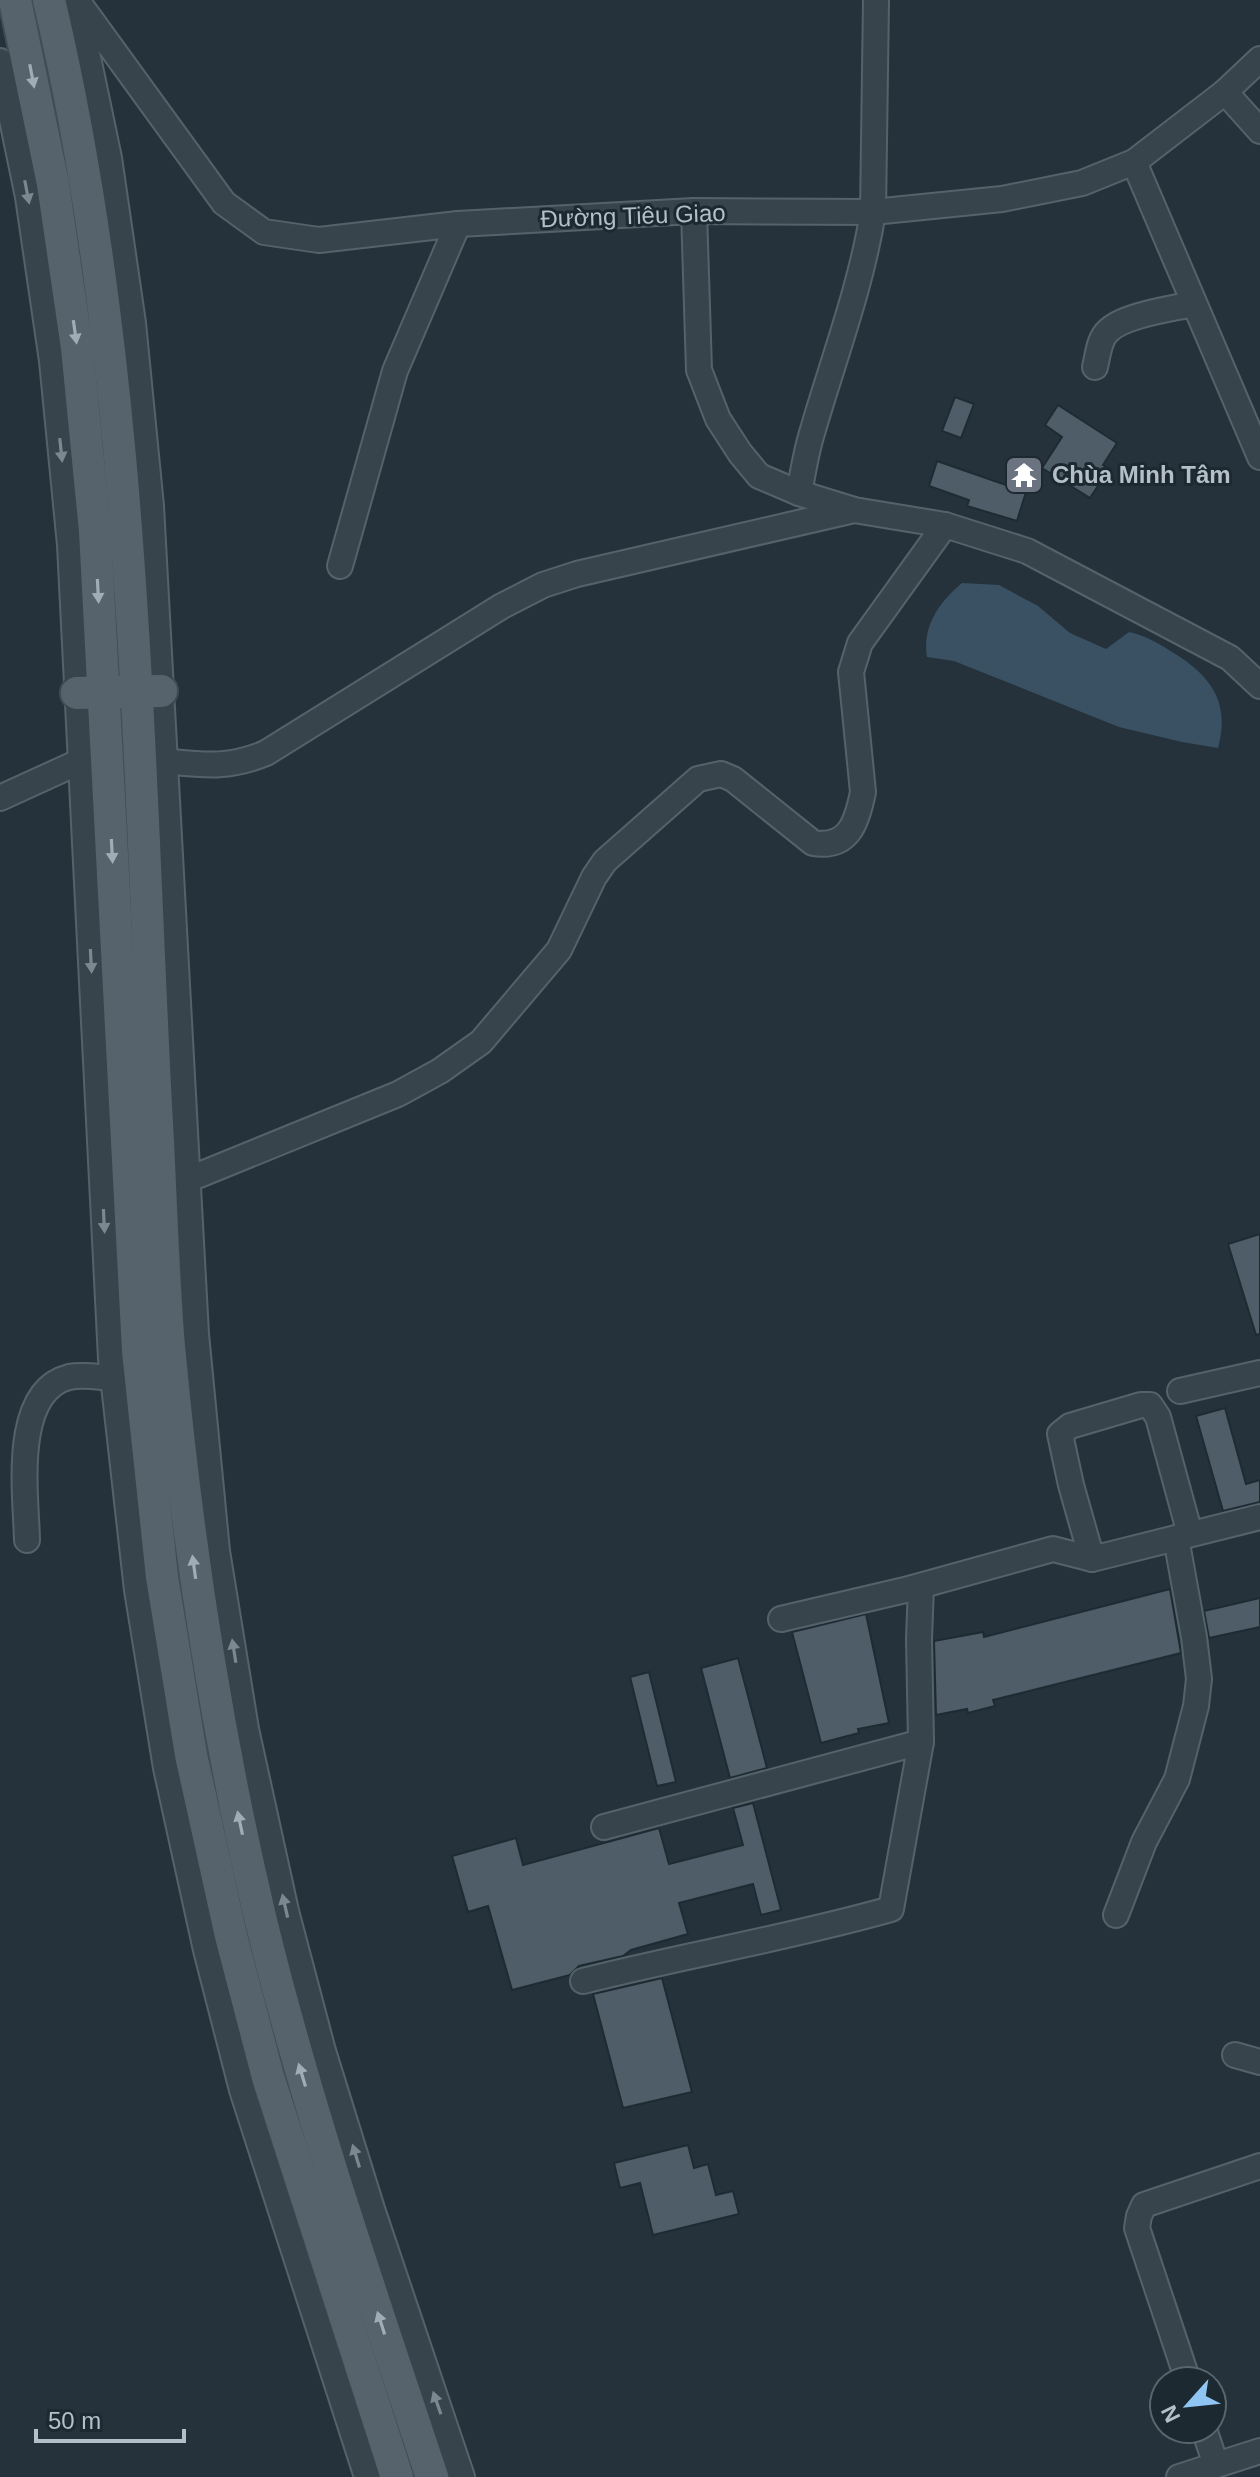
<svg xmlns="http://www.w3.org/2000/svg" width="1260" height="2477" viewBox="0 0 1260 2477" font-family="Helvetica,sans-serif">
<rect width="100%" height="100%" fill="#25323c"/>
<path fill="#395162" d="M962 583 999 585 1038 606 1070 633 1106 649 1129 632C1144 635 1156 642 1169 650 1209 674 1231 700 1218 748L1182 742 1119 727 954 661 927 657C922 627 939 602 962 583Z"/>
<g fill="#4e5d67" stroke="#1f2b33" stroke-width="2">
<path d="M955 397 974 404 961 438 942 431Z"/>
<path d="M1058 405 1117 443 1103 465 1109 469 1090 498 1042 468 1062 437 1045 425Z"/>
<path d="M937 461 1026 492 1017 521 967 506 969 500 929 486Z"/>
<path d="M1260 1234V1334L1256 1335 1228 1244Z"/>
<path d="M1225 1408 1246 1484 1260 1480V1502L1223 1511 1196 1416Z"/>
<path d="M1170 1589 1181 1653 993 1700 995 1706 968 1713 967 1709 936 1715 934 1641 983 1632 984 1637Z"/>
<path d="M1260 1598V1627L1209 1638 1204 1611Z"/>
<path d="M866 1614 889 1723 858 1729 859 1733 821 1743 792 1632Z"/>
<path d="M738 1658 767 1768 730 1778 701 1668Z"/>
<path d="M649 1672 676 1782 657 1786 630 1677Z"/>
<path d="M753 1803 781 1910 761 1915 753 1884 679 1903 688 1934 631 1950 623 1956 579 1966 570 1975 512 1990 488 1906 468 1912 452 1856 516 1838 523 1865 659 1828 669 1864 743 1845 733 1808Z"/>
<path d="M662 1978 692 2092 623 2108 593 1994Z"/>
<path d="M688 2145 694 2168 708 2164 716 2195 733 2191 739 2214 653 2235 640 2183 620 2188 614 2163Z"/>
</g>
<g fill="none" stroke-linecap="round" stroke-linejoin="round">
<g stroke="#56626a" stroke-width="28">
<g id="minor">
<path d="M76 0 109 158 133 323 151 506 196 1334 217 1551 246 1729 286 1911 323 2051 372 2209 462 2477"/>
<path d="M81 6 224 203 264 232 319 240 458 224 694 211 873 212 1002 199 1082 183 1134 162 1225 92 1260 59"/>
<path d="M0 61 28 197 52 361 70 545 111 1359 137 1590 166 1768 206 1950 242 2090 367 2477"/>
<path d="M1225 92 1260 131"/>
<path d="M1134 162 1260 457"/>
<path d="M694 211 699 370 718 419 740 453 759 476 799 493 854 510 945 525"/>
<path d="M1095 367C1098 355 1099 339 1108 331 1124 315 1171 309 1193 304"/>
<path d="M799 493C803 473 806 452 812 433 833 360 861 288 873 212L876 0"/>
<path d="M340 566 395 371 458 224"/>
<path d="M164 761C204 765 228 769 266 753L502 606 543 585 577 574 854 510"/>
<path d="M0 798 81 761"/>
<path d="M187 1180 398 1094 440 1071 481 1042 559 950 594 877 605 861 698 779 721 774 733 779 813 843C849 849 857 822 863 792L851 672 860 643 945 525 1027 551 1230 658 1260 686"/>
<path d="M1180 1391 1260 1373"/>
<path d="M27 1540C26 1495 11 1392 69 1377 82 1374 99 1377 113 1378"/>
<path d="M1092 1559 1071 1485 1060 1434 1070 1426 1141 1405H1150L1158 1417 1190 1534"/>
<path d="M781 1619 905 1590 1053 1549 1092 1559 1260 1517"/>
<path d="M604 1827 921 1742"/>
<path d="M1116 1915 1144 1842 1177 1779 1196 1706 1199 1679 1194 1637 1176 1538"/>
<path d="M583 1981C685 1955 789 1938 891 1909L921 1742 919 1639 921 1586"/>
<path d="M1235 2055 1260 2062"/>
<path d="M1188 2381 1137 2228 1139 2216 1144 2205 1260 2166"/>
<path d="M1204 2429 1216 2465"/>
<path d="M1179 2477 1260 2451"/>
</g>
</g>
<g stroke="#414d55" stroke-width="36">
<g id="major">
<path d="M15 0 53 184 77 348 95 531 138 1351 162 1577 191 1755 231 1936 268 2077 397 2477"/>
<path d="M49 0C135 362 137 737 156 1106 161 1186 162 1267 169 1347 187 1540 216 1732 261 1921 307 2109 371 2293 432 2477"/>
<path d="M77 693 161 691"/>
</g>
</g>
<use href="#minor" stroke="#38444c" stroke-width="24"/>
<use href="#major" stroke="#56636c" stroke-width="32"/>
</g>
<defs><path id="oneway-solid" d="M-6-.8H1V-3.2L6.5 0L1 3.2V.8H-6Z" transform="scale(2)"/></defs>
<g fill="#a1adb5">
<use href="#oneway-solid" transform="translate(32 76) rotate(79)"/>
<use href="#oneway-solid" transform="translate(75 332) rotate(82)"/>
<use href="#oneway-solid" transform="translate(98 591) rotate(87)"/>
<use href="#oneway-solid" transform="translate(112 851) rotate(87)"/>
<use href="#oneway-solid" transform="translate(194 1567) rotate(-98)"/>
<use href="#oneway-solid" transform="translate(240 1823) rotate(-102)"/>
<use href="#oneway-solid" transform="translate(302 2075) rotate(-107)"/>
<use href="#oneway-solid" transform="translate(381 2323) rotate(-108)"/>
</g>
<g fill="#7c8890">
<use href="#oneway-solid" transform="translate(27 192) rotate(79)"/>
<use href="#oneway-solid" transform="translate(61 450) rotate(84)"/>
<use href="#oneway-solid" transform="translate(91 961) rotate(87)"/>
<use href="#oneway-solid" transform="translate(104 1221) rotate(87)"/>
<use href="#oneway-solid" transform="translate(234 1651) rotate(-99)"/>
<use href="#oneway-solid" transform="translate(285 1906) rotate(-103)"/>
<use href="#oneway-solid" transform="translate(356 2156) rotate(-107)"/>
<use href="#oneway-solid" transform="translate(437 2403) rotate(-109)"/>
</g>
<defs>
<g id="temple-square" transform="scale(2)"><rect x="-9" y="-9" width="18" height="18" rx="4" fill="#6b7280" stroke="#1d2931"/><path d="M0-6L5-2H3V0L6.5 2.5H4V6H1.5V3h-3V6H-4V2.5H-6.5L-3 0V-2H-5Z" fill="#fff"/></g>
</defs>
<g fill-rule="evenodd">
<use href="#temple-square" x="1024" y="475"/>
</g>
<g text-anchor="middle" stroke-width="6" stroke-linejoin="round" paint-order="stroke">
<g font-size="24" fill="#b4bfc7" stroke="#1d2931">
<text transform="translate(633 216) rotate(-2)" y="8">Đường Tiêu Giao</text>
</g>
<g font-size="24" font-weight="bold" fill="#b4bfc7" stroke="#1d2931" text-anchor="start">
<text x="1052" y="483">Chùa Minh Tâm</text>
</g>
</g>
<g transform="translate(1188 2405) rotate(243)"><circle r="38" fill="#1d2931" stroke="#59656d" stroke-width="2"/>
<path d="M0-6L14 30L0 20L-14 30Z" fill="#8ec5f2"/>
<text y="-12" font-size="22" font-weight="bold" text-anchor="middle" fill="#b4bfc7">N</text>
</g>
<path d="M36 2429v12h148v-12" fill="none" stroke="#b4bfc7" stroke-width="4"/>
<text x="48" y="2429" font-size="24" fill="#b4bfc7" stroke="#1d2931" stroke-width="6" paint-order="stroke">50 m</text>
</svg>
